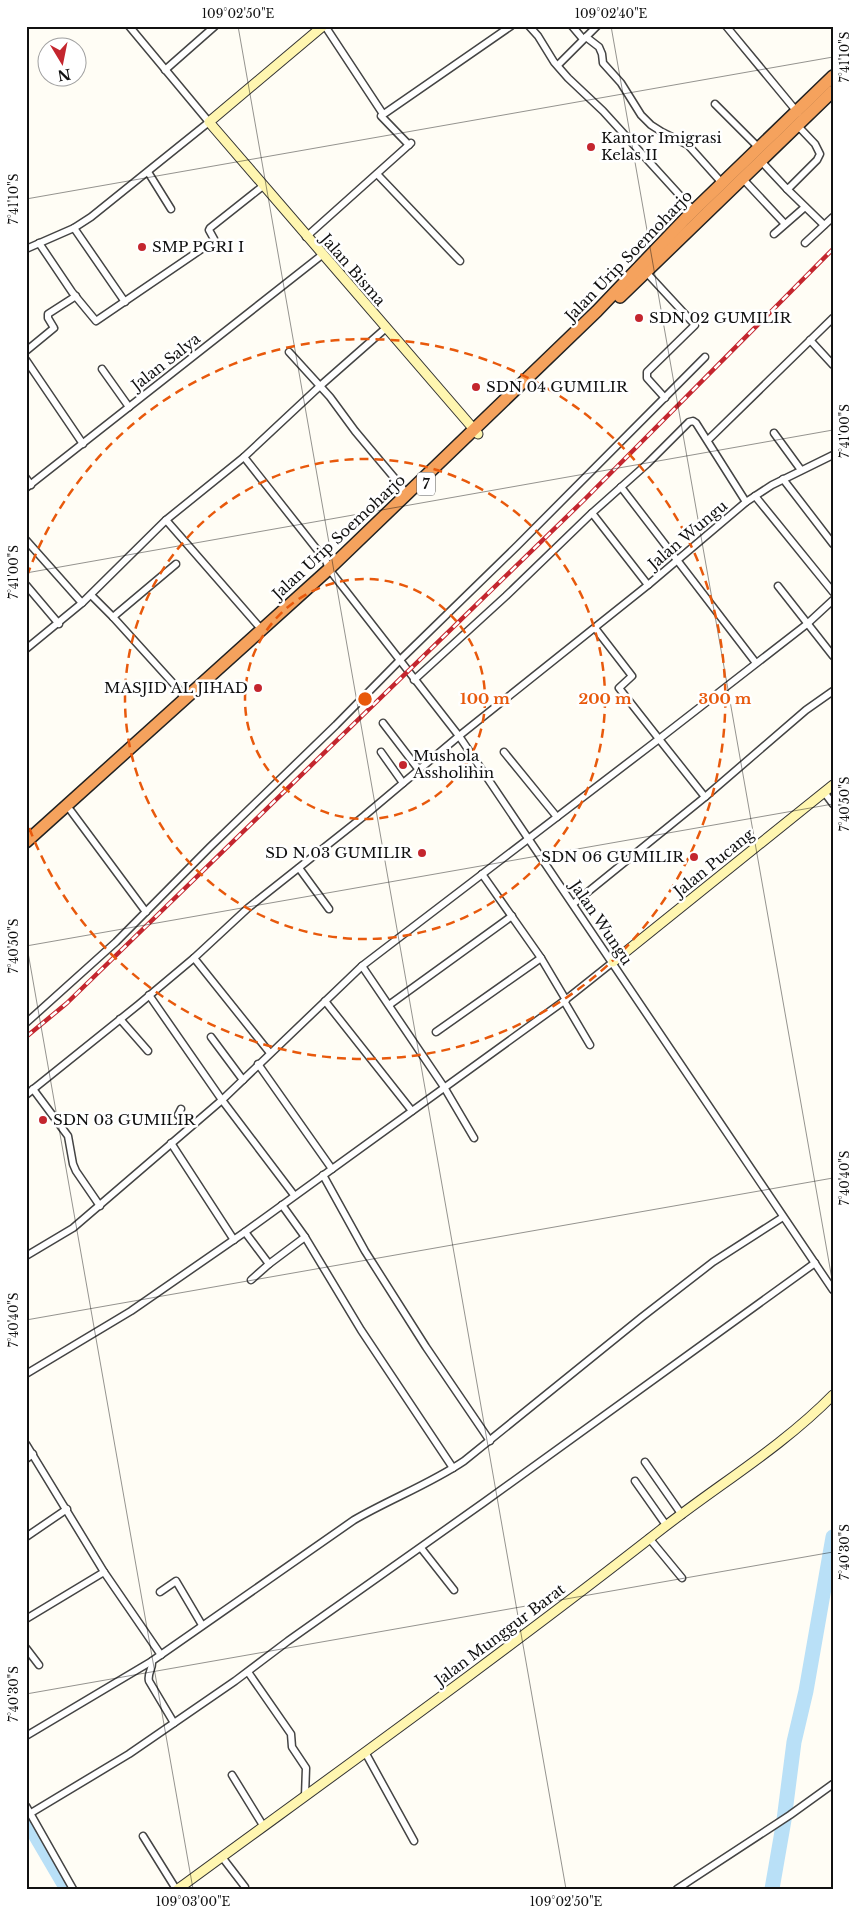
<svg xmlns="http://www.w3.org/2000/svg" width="859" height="1915" viewBox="0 0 859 1915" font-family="'Libre Baskerville',serif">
<rect width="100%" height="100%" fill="#fffdf5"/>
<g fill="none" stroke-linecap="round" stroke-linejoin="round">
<g stroke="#b9e0f7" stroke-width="15">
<path d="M26 1819 67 1889"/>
<path d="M772 1889 784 1820 794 1742 806 1691 833 1537"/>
</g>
<g stroke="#444" stroke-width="9">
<g id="street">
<path d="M325 26 383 114"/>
<path d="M529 26 538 36 554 62 568 78 603 111 694 211"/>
<path d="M572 26 583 39"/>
<path d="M726 26 798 113"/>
<path d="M586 37 599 47 602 54 603 63 621 83 641 115 651 125 662 132 688 145 722 183"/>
<path d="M558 65 597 26"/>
<path d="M165 70 215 26"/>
<path d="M715 104 759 148"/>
<path d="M409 145 381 116 511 26"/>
<path d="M761 161 787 189 790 187 817 160 820 154 815 144 798 126"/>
<path d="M148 172 171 209"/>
<path d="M377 174 460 261"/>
<path d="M743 179 785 224"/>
<path d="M787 189 824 225"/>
<path d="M74 228 125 302"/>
<path d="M774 234 805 207"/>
<path d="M306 237 411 143"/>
<path d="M39 243 72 292 96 321 212 242 214 239 209 230 210 228 263 186"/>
<path d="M805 243 833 217"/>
<path d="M26 249 74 228 91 217 209 122 129 26"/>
<path d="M646 272 695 325 647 372V378L665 398"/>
<path d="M810 340 833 365"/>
<path d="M26 351 54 328 48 318V314L76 296"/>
<path d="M289 352 330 397 355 431 402 487 406 495"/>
<path d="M26 360 83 444"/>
<path d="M102 369 129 407"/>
<path d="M774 433 801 470"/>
<path d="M708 440 833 318"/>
<path d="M244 457 326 561 329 569"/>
<path d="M26 478 31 485"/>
<path d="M783 479 833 544"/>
<path d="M621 487 756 663"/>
<path d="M26 488 322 255"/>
<path d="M755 496 833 592"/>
<path d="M592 513 648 585"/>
<path d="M166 520 262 630"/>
<path d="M26 540 82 603"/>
<path d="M332 573 459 736 833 1290"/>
<path d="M26 585 59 624"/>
<path d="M778 586 833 656"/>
<path d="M91 595 113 617 181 692 184 700"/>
<path d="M113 617 176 564"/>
<path d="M595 628 632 676 619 688 659 739"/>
<path d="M26 649 82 603 166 520 244 457 320 386 386 328"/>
<path d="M414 680 506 596 592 513 647 464 689 422 693 421 696 423 746 502"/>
<path d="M383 723 419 770"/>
<path d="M659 739 705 797"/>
<path d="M381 752 403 783"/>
<path d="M504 752 557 817"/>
<path d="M824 792 833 804"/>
<path d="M71 811 146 912"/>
<path d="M299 868 329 909"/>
<path d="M482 874 541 958 566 1000"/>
<path d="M573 904 705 797 806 710 833 691"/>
<path d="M194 958 270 1053"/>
<path d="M362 966 659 739 807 624 833 600"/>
<path d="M149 995 222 1100 294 1195"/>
<path d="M325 1001 412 1111"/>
<path d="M564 1001 590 1045"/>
<path d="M389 1005 512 916"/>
<path d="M120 1019 148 1051"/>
<path d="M26 1023 116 942 210 847 336 725 399 661 517 546 705 357"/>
<path d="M436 1032 541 958"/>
<path d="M211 1037 243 1080"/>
<path d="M258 1064 332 1169"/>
<path d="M33 1089 68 1136 73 1164 76 1171 100 1206"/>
<path d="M26 1095 138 1005 194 958 248 908 364 816 459 736 648 585 746 502 772 485 833 455"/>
<path d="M181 1109 178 1115 190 1127"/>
<path d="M171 1143 234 1240"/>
<path d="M323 1175 365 1251 426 1347 490 1441"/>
<path d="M282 1205 305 1237"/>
<path d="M245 1232 269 1264"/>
<path d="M26 1256 73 1228 222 1100 362 966 444 1087 474 1138"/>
<path d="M251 1280 269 1264 305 1237 361 1330 453 1468"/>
<path d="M26 1374 131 1311 245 1232 564 1001 613 962"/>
<path d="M26 1444 104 1572 161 1655"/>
<path d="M26 1459 33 1454"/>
<path d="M645 1462 682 1515"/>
<path d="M635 1481 666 1525"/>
<path d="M26 1537 67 1509"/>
<path d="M649 1538 682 1578"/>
<path d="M421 1548 454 1590"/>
<path d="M160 1592 176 1581 202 1625"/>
<path d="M26 1619 104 1572"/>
<path d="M26 1648 39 1665"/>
<path d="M248 1672 291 1734 292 1747 306 1768 305 1796"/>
<path d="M174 1723 149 1681C147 1673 153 1669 152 1661L354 1520C390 1499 430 1484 464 1461L642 1317 713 1262 783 1217"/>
<path d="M26 1736 152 1661"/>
<path d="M365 1752 414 1841"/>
<path d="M232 1775 264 1827"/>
<path d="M26 1806 73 1889"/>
<path d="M26 1816 129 1754 235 1681 288 1641 483 1503 815 1263"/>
<path d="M143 1836 176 1889"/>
<path d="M222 1857 245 1887"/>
<path d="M677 1889 790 1815 833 1784"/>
</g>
</g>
<g stroke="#333" stroke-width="11">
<g id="secondary">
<path d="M323 26 209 122 478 434"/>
<path d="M613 962 833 785"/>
<path d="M178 1889C339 1771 501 1655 658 1532 716 1486 781 1448 833 1395"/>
</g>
</g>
<g stroke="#222" stroke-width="14">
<g id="highway">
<path d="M620 297 833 91"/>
<path d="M26 842 329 569 597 311 685 219 833 76"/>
</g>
</g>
<use href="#street" stroke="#fff" stroke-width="6"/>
<use href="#secondary" stroke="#fff6b0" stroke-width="9"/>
<use href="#highway" stroke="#f5a25d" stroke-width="11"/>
<g stroke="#c4262e" stroke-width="4.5">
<path id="rail" d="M26 1037 67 1003 585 499 833 249"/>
</g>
<use href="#rail" stroke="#fff" stroke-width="2.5" stroke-dasharray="8" stroke-linecap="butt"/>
</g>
<path fill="none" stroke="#111" stroke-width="1" stroke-opacity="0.45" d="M238 26 566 1889M611 26 833 1285M26 199 833 57M26 573 833 430M26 941 193 1889M26 946 833 804M26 1320 833 1178M26 1694 833 1552"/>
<g fill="none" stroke="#e8590c" stroke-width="2.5" stroke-dasharray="9 6">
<circle cx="365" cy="699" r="120"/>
<circle cx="365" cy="699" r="240"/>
<path d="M27 576A360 360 0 1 1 27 822"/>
</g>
<g fill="#c4262e" stroke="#fff" stroke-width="2">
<circle cx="591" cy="147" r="5"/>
<circle cx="142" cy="247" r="5"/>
<circle cx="639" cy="318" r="5"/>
<circle cx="476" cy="387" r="5"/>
<circle cx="258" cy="688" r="5"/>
<circle cx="403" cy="765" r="5"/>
<circle cx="422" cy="853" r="5"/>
<circle cx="694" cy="857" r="5"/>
<circle cx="43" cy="1120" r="5"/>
</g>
<g text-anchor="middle" stroke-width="5" stroke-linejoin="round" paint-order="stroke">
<rect fill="#fff" stroke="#585858" stroke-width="1" x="417" y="472.5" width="18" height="23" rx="4"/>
<g font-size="14" font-weight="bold" fill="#111">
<text x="426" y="489">7</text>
</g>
<g font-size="15" fill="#111" stroke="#fff" text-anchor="start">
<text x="601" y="143">Kantor Imigrasi<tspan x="601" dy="17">Kelas II</tspan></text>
<text x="152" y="252">SMP PGRI I</text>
<text x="649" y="323">SDN 02 GUMILIR</text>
<text x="486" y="392">SDN 04 GUMILIR</text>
<text x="248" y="693" text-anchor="end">MASJID AL JIHAD</text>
<text x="413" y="761">Mushola<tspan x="413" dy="17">Assholihin</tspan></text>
<text x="412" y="858" text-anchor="end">SD N 03 GUMILIR</text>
<text x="684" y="862" text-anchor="end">SDN 06 GUMILIR</text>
<text x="53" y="1125">SDN 03 GUMILIR</text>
</g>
<g font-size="15" fill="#111" stroke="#fff">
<text transform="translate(629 256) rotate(-46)" y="5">Jalan Urip Soemoharjo</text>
<text transform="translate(353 270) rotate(49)" y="5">Jalan Bisma</text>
<text transform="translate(166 362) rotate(-38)" y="5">Jalan Salya</text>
<text transform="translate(688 535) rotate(-40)" y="5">Jalan Wungu</text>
<text transform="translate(339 537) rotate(-43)" y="5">Jalan Urip Soemoharjo</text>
<text transform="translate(714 863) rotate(-39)" y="5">Jalan Pucang</text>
<text transform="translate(601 923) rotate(56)" y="5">Jalan Wungu</text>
<text transform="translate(500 1635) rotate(-37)" y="5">Jalan Munggur Barat</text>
</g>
</g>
<circle cx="365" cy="699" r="8" fill="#e8590c" stroke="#fff" stroke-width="2.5"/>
<g font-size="15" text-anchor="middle" font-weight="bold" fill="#e8590c" stroke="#fff" stroke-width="5" stroke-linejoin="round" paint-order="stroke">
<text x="485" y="704">100 m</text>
<text x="605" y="704">200 m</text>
<text x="725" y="704">300 m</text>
</g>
<rect width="859" height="1915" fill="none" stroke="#ffffff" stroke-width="55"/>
<g transform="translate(62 62) rotate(170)"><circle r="24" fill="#ffffff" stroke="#a0a0a0"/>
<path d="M0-4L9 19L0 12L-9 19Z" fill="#c4262e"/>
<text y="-8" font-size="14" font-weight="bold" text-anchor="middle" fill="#111111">N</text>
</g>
<rect x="28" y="28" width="804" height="1860" fill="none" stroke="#111" stroke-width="2"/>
<g font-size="12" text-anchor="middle" fill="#111">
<text x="238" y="18">109°02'50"E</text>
<text x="611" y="18">109°02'40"E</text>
<text transform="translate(845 57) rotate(-90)" y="4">7°41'10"S</text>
<text transform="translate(14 199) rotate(-90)" y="4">7°41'10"S</text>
<text transform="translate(845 431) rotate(-90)" y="4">7°41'00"S</text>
<text transform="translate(14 572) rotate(-90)" y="4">7°41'00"S</text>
<text transform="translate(845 804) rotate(-90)" y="4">7°40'50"S</text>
<text transform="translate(14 946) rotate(-90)" y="4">7°40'50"S</text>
<text transform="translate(845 1178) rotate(-90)" y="4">7°40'40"S</text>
<text transform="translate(14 1320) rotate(-90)" y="4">7°40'40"S</text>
<text transform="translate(845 1552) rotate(-90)" y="4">7°40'30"S</text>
<text transform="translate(14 1694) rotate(-90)" y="4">7°40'30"S</text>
<text x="193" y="1906">109°03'00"E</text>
<text x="566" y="1906">109°02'50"E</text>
</g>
</svg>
